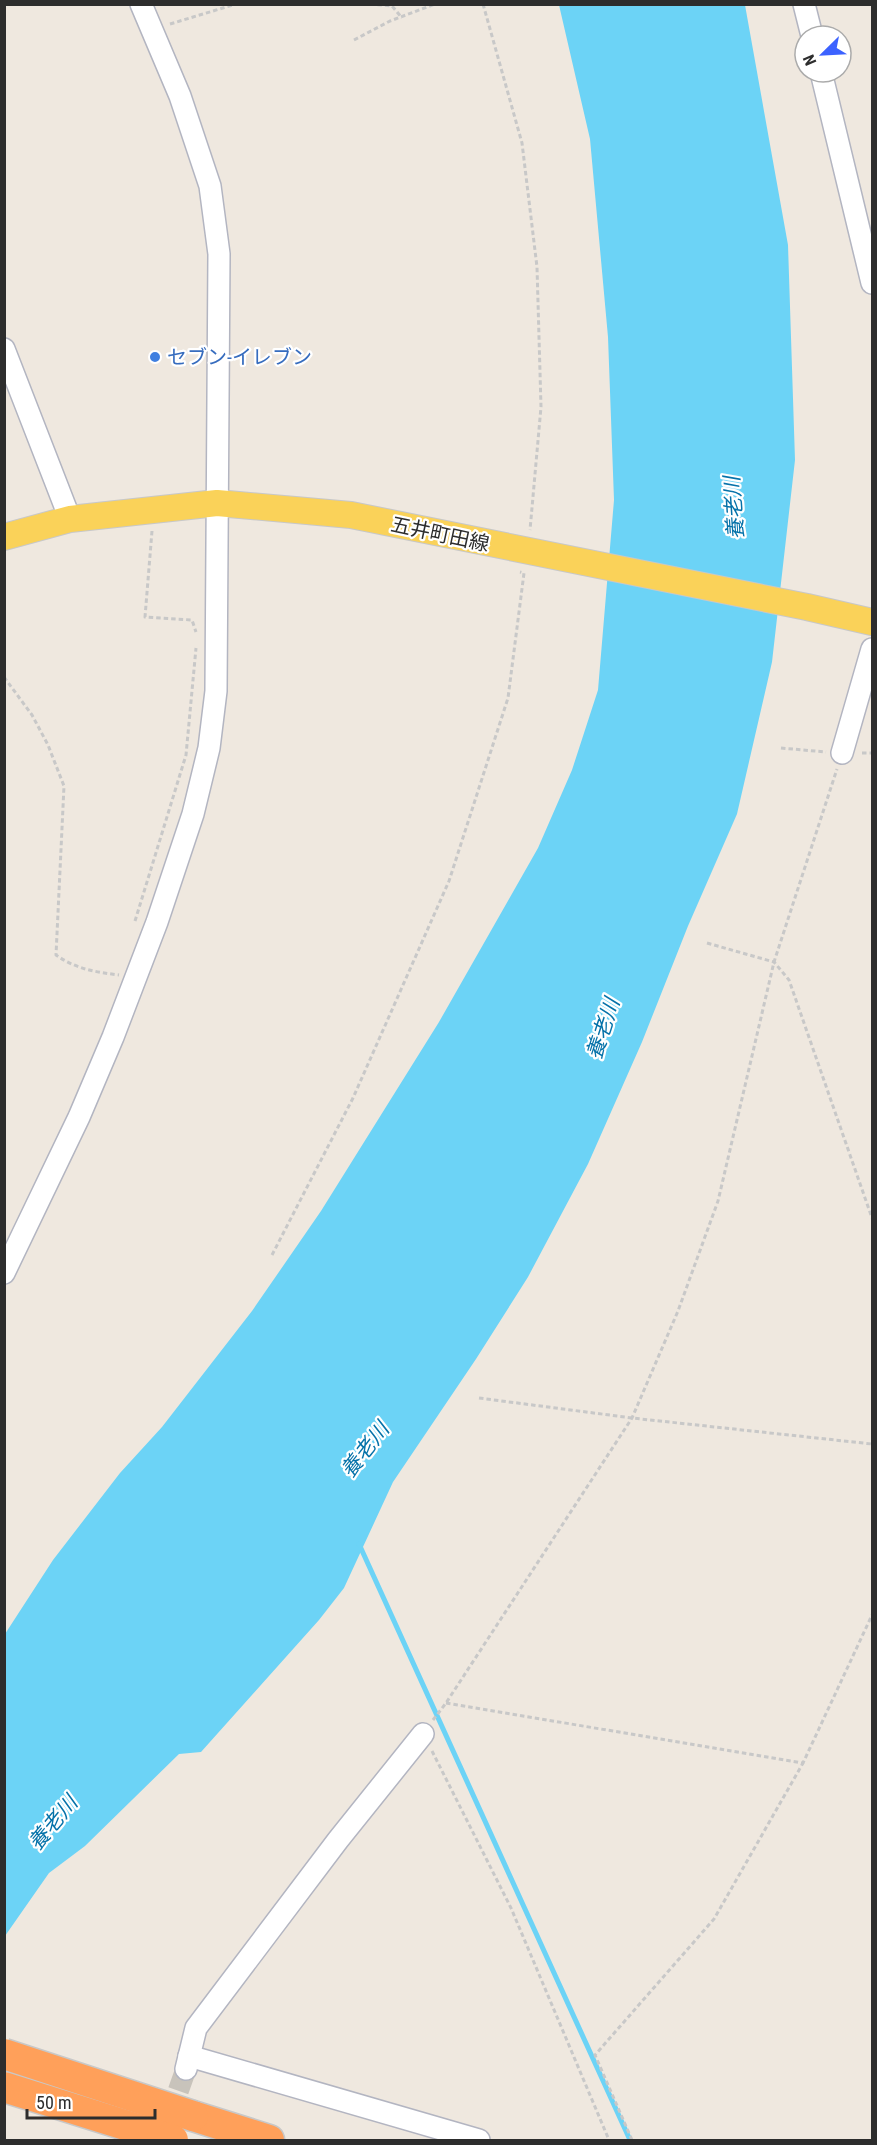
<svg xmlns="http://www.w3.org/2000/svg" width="877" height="2145" viewBox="0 0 877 2145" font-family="'Roboto Condensed','Noto Sans JP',sans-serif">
<rect width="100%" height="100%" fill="#efe8df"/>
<path fill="#6cd3f6" d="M559 5H745L788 245 795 460 772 662 737 814 688 926 642 1042 588 1164 528 1277 476 1359 393 1482 344 1588 319 1620 201 1752 179 1754 85 1846 49 1873 5 1936V1634L53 1560 120 1473 162 1427 252 1311 321 1211 439 1022 538 848 572 770 598 690 614 500 608 337 590 139Z"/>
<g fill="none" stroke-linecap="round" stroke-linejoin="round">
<path stroke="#6cd3f6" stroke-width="5" d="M359 1544 630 2140"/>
<path stroke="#c8c3bb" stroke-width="21" stroke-dasharray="21 10" stroke-linecap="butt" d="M168 2120 186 2069"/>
<g stroke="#b3b5c1" stroke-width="24">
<g id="minor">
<path d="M804 4 812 36"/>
<path d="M821 72 872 283"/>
<path d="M4 349 70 519"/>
<path d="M842 753 872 649"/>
<path d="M4 1273 79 1117 113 1037 157 922 193 814 209 748 216 691 219 254 210 186 180 96 141 4"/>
<path d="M189 2056 479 2140"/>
<path d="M186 2069 196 2028 338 1840 423 1734"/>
</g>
</g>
<g stroke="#c8c8c8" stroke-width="28">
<path id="major" d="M4 537 70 519 217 503 351 515 807 607 872 622"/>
</g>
<g stroke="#c8c8c8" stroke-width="33">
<path id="highway" d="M193 2116 269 2140"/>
</g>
<g stroke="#c8c8c8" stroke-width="3" stroke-dasharray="4.5 3" stroke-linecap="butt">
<path d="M370 4 392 6 402 18"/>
<path d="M483 4 522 143 537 267 541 407 530 530"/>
<path d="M170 24 236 4"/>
<path d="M354 40 390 21 435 4"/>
<path d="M152 531 145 617 192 620 196 632"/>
<path d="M4 677 32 715 48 745 64 786 56 955C76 969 95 972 119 975"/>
<path d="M781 748 826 752"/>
<path d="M862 753H872"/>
<path d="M135 921 186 755 196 648"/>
<path d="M707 943 774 962 789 980 872 1218"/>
<path d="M272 1255 353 1098 449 881 508 698 524 573 520 572"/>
<path d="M479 1398 632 1418 872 1444"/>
<path d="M446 1703 803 1763 872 1615"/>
<path d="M433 1720 446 1703 632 1418 678 1311 718 1201 774 962 837 769"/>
<path d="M432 1751 511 1908 609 2140"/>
<path d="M632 2140 595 2055 714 1919 803 1763"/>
</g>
<use href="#minor" stroke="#fff" stroke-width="21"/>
<use href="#major" stroke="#fad259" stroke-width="26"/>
<use href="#highway" stroke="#ffa05a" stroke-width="30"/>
<g stroke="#c8c8c8" stroke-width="33" stroke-linecap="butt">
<g id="highway-bridge">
<path d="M4 2054 193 2116"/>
<path d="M4 2087 173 2140"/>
</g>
</g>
<use href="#highway-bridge" stroke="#ffa05a" stroke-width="30"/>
</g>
<circle fill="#3f7fe0" stroke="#fff" stroke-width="2" cx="155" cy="357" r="6"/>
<g text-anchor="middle" stroke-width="4.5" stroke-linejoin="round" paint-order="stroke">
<g font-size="20" fill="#366cbe" stroke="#fff" text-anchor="start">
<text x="167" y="364">セブン-イレブン</text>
</g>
<g font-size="20" fill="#2d2d2d" stroke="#fff">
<text transform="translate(440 534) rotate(12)" y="7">五井町田線</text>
</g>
<g font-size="21" font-style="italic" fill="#0572a9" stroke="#fff">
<text transform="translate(734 508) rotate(-94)" y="7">養老川</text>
<text transform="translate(603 1029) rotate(-72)" y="7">養老川</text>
<text transform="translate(365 1450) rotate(-52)" y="7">養老川</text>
<text transform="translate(53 1823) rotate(-50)" y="7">養老川</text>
</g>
</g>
<rect width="877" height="2145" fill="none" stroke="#2d2d2d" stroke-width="12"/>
<g transform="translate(823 54) rotate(246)"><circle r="28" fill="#ffffff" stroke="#ababab" stroke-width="1.5"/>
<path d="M0-4.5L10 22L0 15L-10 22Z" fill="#3c62ff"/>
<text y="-9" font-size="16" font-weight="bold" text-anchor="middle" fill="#2d2d2d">N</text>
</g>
<path d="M27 2109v9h128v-9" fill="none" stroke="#2d2d2d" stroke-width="3"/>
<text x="36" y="2109" font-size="18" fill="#2d2d2d" stroke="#ffffff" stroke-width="4.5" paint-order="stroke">50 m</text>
</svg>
